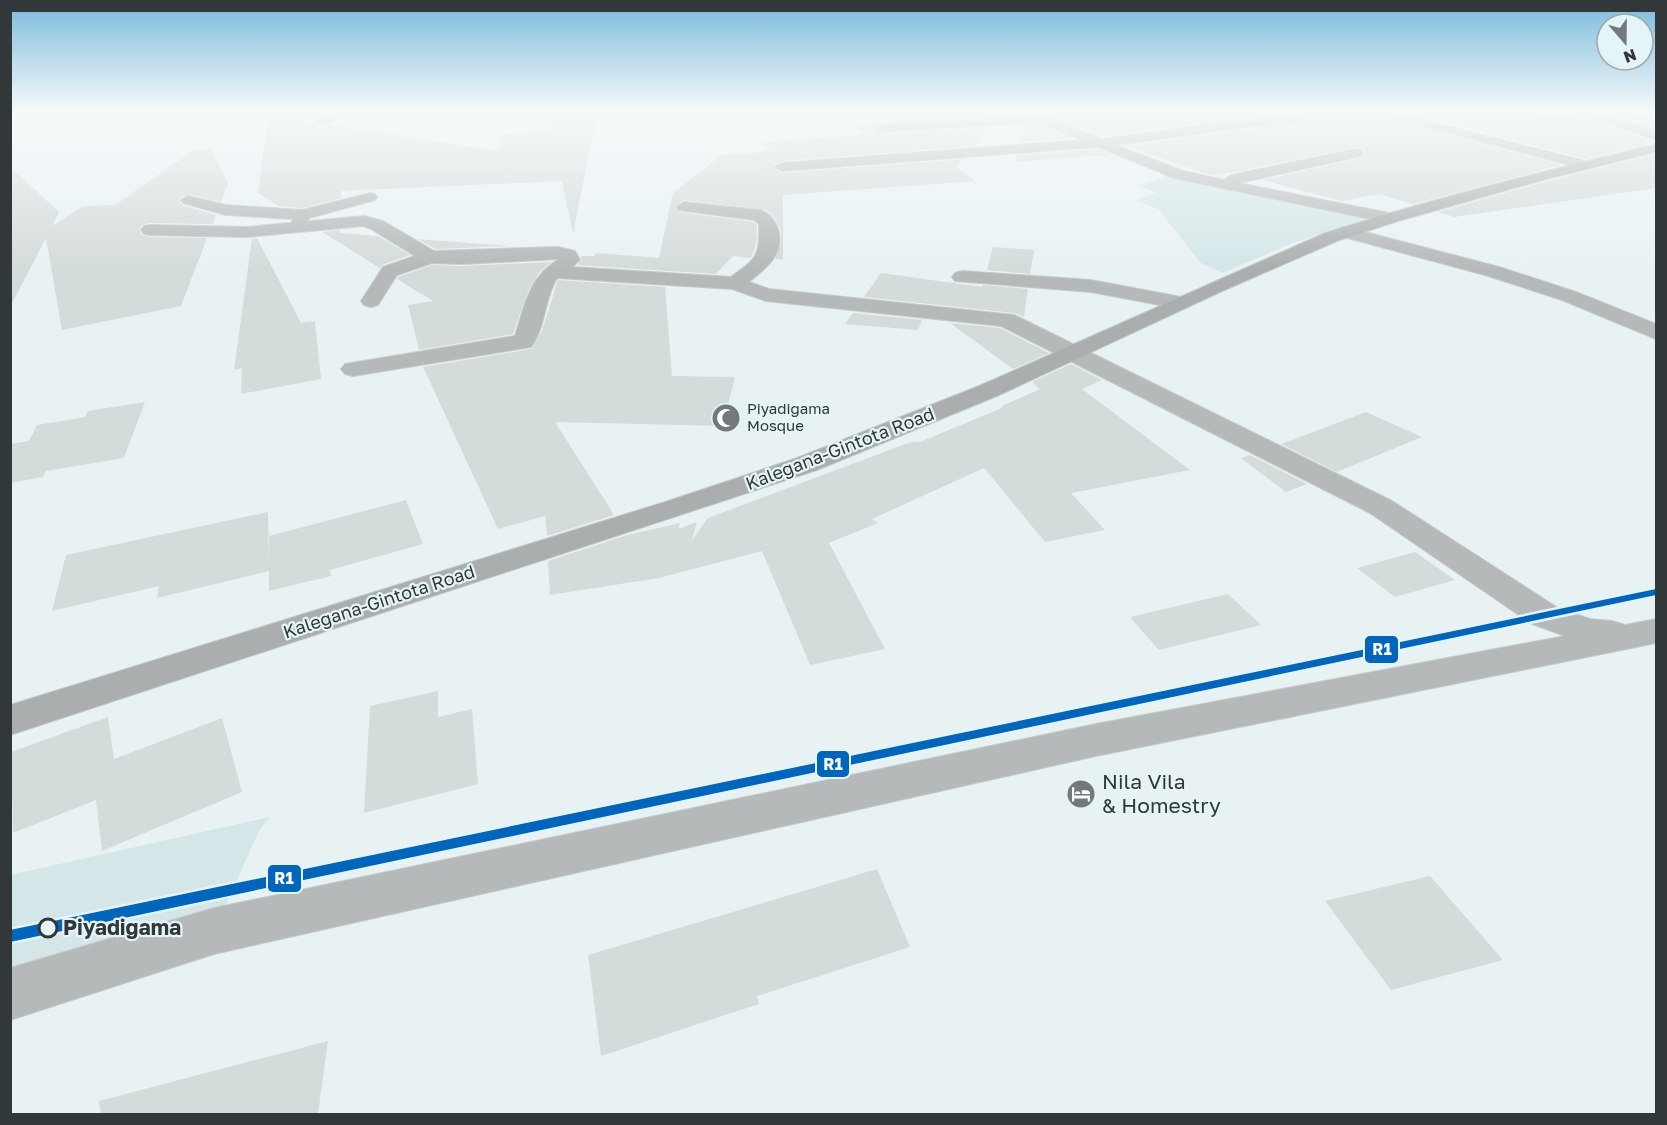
<svg xmlns="http://www.w3.org/2000/svg" width="1667" height="1125" viewBox="0 0 1667 1125" font-family="'Golos Text',sans-serif">
<rect width="100%" height="100%" fill="#e9f2f3"/>
<g fill="#d5e6e8">
<path d="M1171 174 1370 217 1293 243 1222 273 1201 263 1158 209 1136 201 1156 193 1140 186Z"/>
<path d="M270 817 260 829 214 931 11 994 10 875Z"/>
</g>
<g fill="#d4dbdb">
<path d="M964 112H1000L998 115 879 122 871 127 879 134 988 127 974 146 782 161 774 165V169L782 173 964 159 956 167 975 181 783 195V260L775 259 781 243V230L775 218 766 210 684 200 674 207 678 212 753 222 757 225 756 243 751 258 733 256 716 274 578 265 582 260 581 256H594L597 253 659 258 673 193 722 155 771 151 761 143 863 134 851 124Z"/>
<path d="M1042 112H1369L1561 165 1413 204 1379 194 1341 201 1263 180 1361 158 1365 152 1361 148 1356 147 1235 172 1211 175 1125 146 1255 128 1299 125 1307 119 1303 114 1255 116 1101 137Z"/>
<path d="M1404 112H1525L1535 115H1577L1655 142 1586 159Z"/>
<path d="M1616 115 1656 116V130L1637 122Z"/>
<path d="M268 116 315 123 319 126 330 125 500 151 499 135 551 131 549 122 596 119 573 233 562 181 341 191V198L302 208 279 206 258 193Z"/>
<path d="M1038 124 1072 138 1021 142 1025 125Z"/>
<path d="M1098 149 1112 155 1015 162 1017 155Z"/>
<path d="M194 150H211L228 183 221 202 189 194 180 198 179 201 182 205 216 215 213 224 150 223 142 225 139 230 142 235 150 237 207 238 181 306 62 330 46 238 10 307V167L59 212 52 226 83 206 115 205Z"/>
<path d="M1656 154V188L1454 217 1438 212 1544 182Z"/>
<path d="M340 230V233L378 236 410 255 382 265 380 268 322 232Z"/>
<path d="M257 238 301 323 315 321 321 379 241 394 242 368 234 370 252 239Z"/>
<path d="M418 239 509 246 435 249Z"/>
<path d="M993 247 1034 250 1030 274 987 270Z"/>
<path d="M551 262 539 273 528 291 513 334 419 350 408 305 433 301 397 279 398 277 432 265 462 266Z"/>
<path d="M881 273 982 287 983 285 1028 289 1024 317 1014 313 864 297Z"/>
<path d="M558 280 665 287 672 376 735 377 723 426 555 422 614 515 547 536 545 516 498 529 423 367 531 349 542 331Z"/>
<path d="M853 313 922 320 918 330 845 324Z"/>
<path d="M950 323 1000 328 1049 353 1013 369Z"/>
<path d="M1071 364 1102 380 1082 389 1190 470 1071 493 1105 530 1045 542 984 468 872 519 878 523 829 543 885 649 810 665 762 551 659 578 550 595 548 561 627 535 680 523 678 529 697 522 692 540 708 518 911 442H920L1002 408V406L1040 389 1032 382Z"/>
<path d="M145 402 124 458 46 471 43 477 10 483V444L29 441 37 425 85 417 88 411Z"/>
<path d="M1366 412 1422 437 1337 472 1281 444Z"/>
<path d="M1250 455 1307 484 1286 492 1241 458Z"/>
<path d="M406 500 423 544 330 570 331 576 269 591V536Z"/>
<path d="M268 512 269 571 157 598 159 586 52 611 66 555Z"/>
<path d="M1415 552 1455 580 1395 597 1357 568Z"/>
<path d="M1228 594 1261 625 1159 650 1130 617Z"/>
<path d="M438 691V717L472 709 478 784 364 813 370 706Z"/>
<path d="M108 717 114 759 222 718 242 792 102 851 96 800 13 833 11 752Z"/>
<path d="M877 869 910 947 757 996 759 1004 601 1056 588 955Z"/>
<path d="M1430 876 1503 960 1391 990 1325 901Z"/>
<path d="M328 1041 318 1114H101L99 1101Z"/>
</g>
<g fill="none" stroke-linecap="round" stroke-linejoin="round">
<g stroke="#c5cccd" stroke-width="2">
<g id="lane">
<path d="M337 112H353L327 124H319L317 122Z"/>
<path d="M370 193 375 194 377 197 375 200 309 218 304 229 298 231 290 226 293 219 226 215 183 203 181 200 188 196 226 205 302 210Z"/>
</g>
</g>
<g stroke="#c5cccd" stroke-width="2">
<g id="street">
<path d="M1017 112H1035L1101 139 1255 118 1303 116 1305 119 1299 123 1255 126 1116 145 1183 171 1224 180 1231 175 1356 149 1361 150 1363 153 1361 156 1239 183 1389 213 1395 214 1397 218 1395 222 1389 223 1174 178 1098 147 782 171 775 167 782 163 1081 140 1038 122 879 132 873 128 879 124 1023 116Z"/>
<path d="M1371 112H1393L1589 162 1591 165 1584 169Z"/>
<path d="M1575 112C1607 112 1628 121 1656 132V140Z"/>
<path d="M684 202 759 210C775 214 783 233 778 249 775 261 759 274 749 282L769 289 1014 315 1392 501 1558 608 1590 619 1612 621 1625 625 1656 619V643L1096 756 214 954 10 1020V968L214 908 1096 724 1565 636 1532 624 1370 513 1001 326 766 301 732 289 557 278C544 299 546 327 531 347L353 376 345 374 341 369 345 364 515 336C525 304 529 277 559 259L462 264 432 263 397 275 378 305 371 307 364 305 361 301 383 267 415 256 371 229 363 226 247 237 150 235 144 234 141 230 144 226 150 225 247 227 364 216 383 221 434 251 558 247 575 251 580 260 572 267 731 277C757 258 760 257 759 224L754 220 678 210 676 207Z"/>
<path d="M1346 227 1499 267 1576 292 1656 324V339L1562 300 1485 275 1340 236 1337 232 1340 228Z"/>
<path d="M962 271 1091 280 1181 297 1188 299 1191 303 1188 307 1181 309 1091 292 955 281 952 277 955 273Z"/>
</g>
</g>
<g stroke="#c5cccd" stroke-width="2">
<path id="secondary" d="M1656 144V152L1543 180 1395 222 1337 241 1220 292 997 396 817 470 10 735V705L665 502 797 458 979 386 1325 233C1434 198 1545 171 1656 144Z"/>
</g>
<use href="#lane" fill="#b6b9b9" fill-rule="evenodd"/>
<use href="#street" fill="#b6b9b9" fill-rule="evenodd"/>
<use href="#secondary" fill="#aaaeaf" fill-rule="evenodd"/>
<g stroke="#e5f5f7" stroke-width="5">
<path id="rail-1" d="M1656 589V595L10 942V930Z"/>
</g>
<use href="#rail-1" fill="#0065bd" fill-rule="evenodd"/>
</g>
<linearGradient id="sky" x2="0" y2="1"><stop stop-color="#7abadc"/><stop offset="0.41" stop-color="#f5f9fa"/><stop offset="1" stop-color="#f5f9fa" stop-opacity="0"/></linearGradient>
<rect width="1667" height="270" fill="url(#sky)"/>
<defs>
<g id="mosque-disc" transform="scale(1.5)"><circle r="9.5" fill="#72797a" stroke="#e5f5f7"/><path d="M3.5-4.9A6 6 0 1 0 3.5 4.9A5 5 0 1 1 3.5-4.9Z" fill="#fff"/></g>
<g id="hotel-disc" transform="scale(1.5)"><circle r="9.5" fill="#72797a" stroke="#e5f5f7"/><path d="M-6-4.5h1.5V1H6V5H4.5V3h-9V5H-6ZM-4 0a1.8 1.8 0 1 1 3.6 0ZM.5 0V-2.5h3Q6-2.5 6 0Z" fill="#fff"/></g>
</defs>
<g fill-rule="evenodd">
<use href="#mosque-disc" x="726" y="418"/>
<use href="#hotel-disc" x="1081" y="794"/>
</g>
<circle fill="#e5f5f7" stroke="#323839" stroke-width="3" cx="48" cy="928" r="9"/>
<g text-anchor="middle" stroke-width="4.5" stroke-linejoin="round" paint-order="stroke">
<g font-size="15" fill="#323839" stroke="#e5f5f7" text-anchor="start">
<text x="747" y="414">Piyadigama<tspan x="747" dy="17">Mosque</tspan></text>
</g>
<g font-size="18" fill="#323839" stroke="#e5f5f7">
<text transform="translate(840 449) rotate(-21)" y="6">Kalegana-Gintota Road</text>
<text transform="translate(379 602) rotate(-18)" y="6">Kalegana-Gintota Road</text>
</g>
<g font-size="21" fill="#323839" stroke="#e5f5f7" text-anchor="start">
<text x="1102" y="789">Nila Vila<tspan x="1102" dy="24">&amp; Homestry</tspan></text>
</g>
<g font-size="21" font-weight="bold" fill="#323839" stroke="#e5f5f7" text-anchor="start">
<text x="63" y="935">Piyadigama</text>
</g>
</g>
<g stroke="#e5f5f7" stroke-width="2">
<rect x="1364" y="635" width="35" height="29" rx="6" fill="#0065bd"/>
<rect x="816" y="750" width="34" height="28" rx="6" fill="#0065bd"/>
<rect x="267" y="864" width="35" height="29" rx="6" fill="#0065bd"/>
</g>
<g font-size="16" text-anchor="middle" font-weight="bold" fill="#fff">
<text x="1382" y="655">R1</text>
<text x="833" y="770">R1</text>
<text x="284" y="884">R1</text>
</g>
<rect width="1667" height="1125" fill="none" stroke="#323839" stroke-width="24"/>
<g transform="translate(1625 42) rotate(160)"><circle r="28" fill="#e5f5f7" stroke="#9da9ab" stroke-width="1.5"/>
<path d="M0-4.5L10 22L0 15L-10 22Z" fill="#72797a"/>
<text y="-9" font-size="16" font-weight="bold" text-anchor="middle" fill="#323839">N</text>
</g>
</svg>
